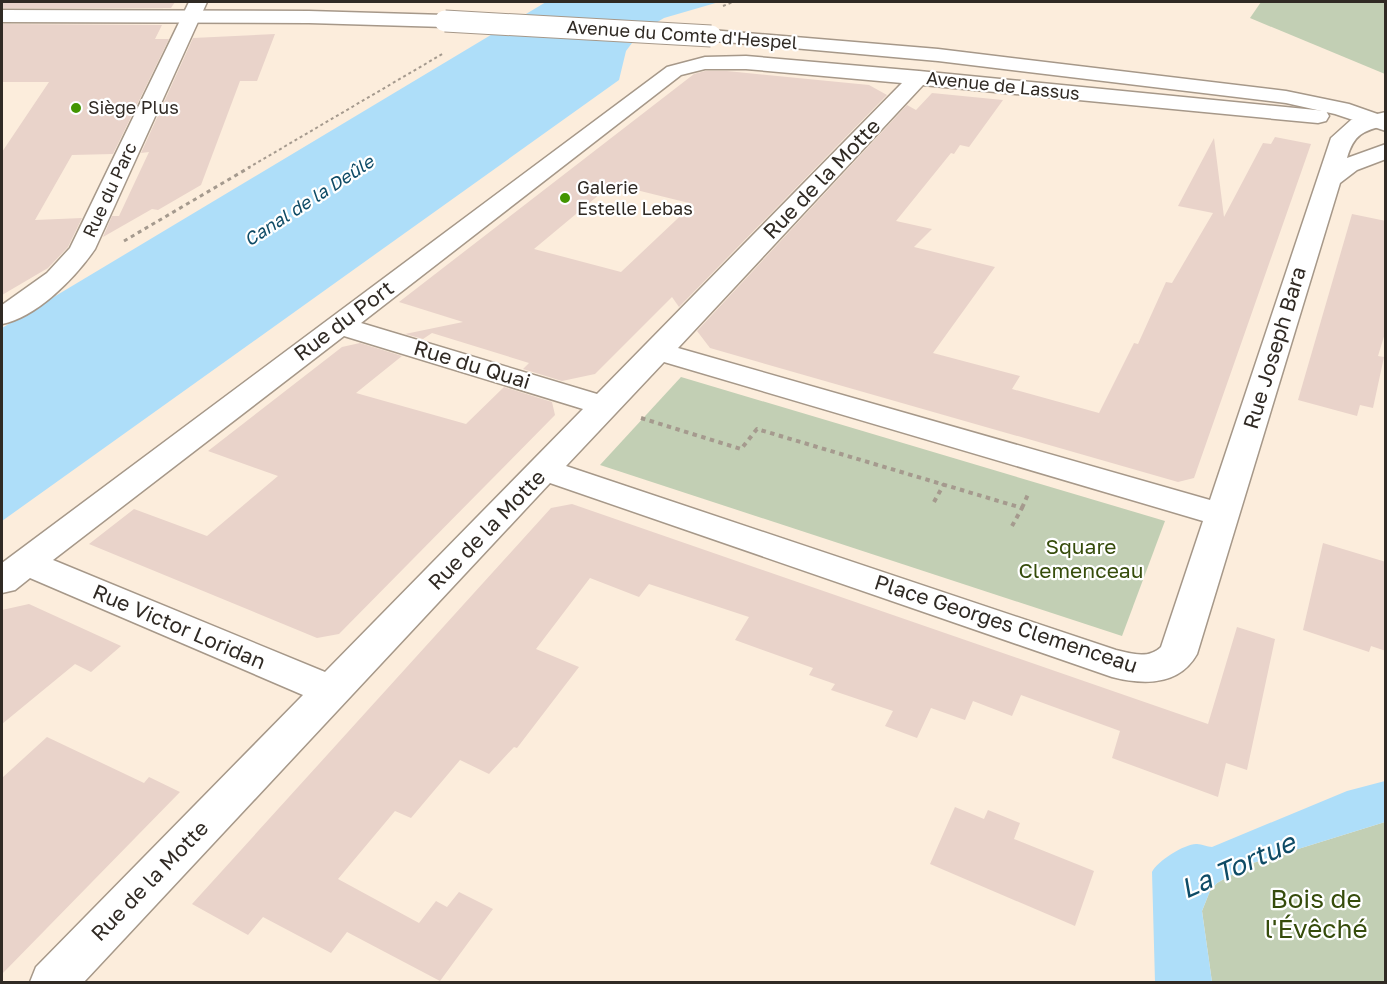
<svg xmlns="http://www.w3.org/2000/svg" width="1387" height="984" viewBox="0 0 1387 984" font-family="'Golos Text',sans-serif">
<rect width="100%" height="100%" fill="#fceddc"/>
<g fill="#c2cfb4">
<path d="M1261 2H1385V74L1250 18Z"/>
<path d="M681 377 1165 521 1122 636 600 465Z"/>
<path d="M1385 822V982H1212L1202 911 1210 891 1217 883 1253 863Z"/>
</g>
<g fill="#aedef9">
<path d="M546 2H719L664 18 624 42 632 43 626 51 619 80 2 521V328Z"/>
<path d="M1385 781V822L1253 863 1217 883 1210 891 1202 911 1212 982H1155L1152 872C1157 861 1186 843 1197 844 1202 844 1207 847 1212 847L1347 791Z"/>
</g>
<g fill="#e9d3ca" fill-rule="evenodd">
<path d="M2 2H175L171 8H2Z"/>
<path d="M2 24 162 25 155 39H169L113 154 72 155 35 220 82 218 68 247 48 268 2 295V152L49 82H2Z"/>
<path d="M275 34 257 81H240L201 185 158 210 152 209 103 237 112 216H119L149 152 141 153 193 38Z"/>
<path d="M705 71H727L869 85 887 95 679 307 672 297 595 374 562 381 523 369 529 363 432 333 423 339 405 334 463 322 399 302 694 74ZM612 184 693 204 621 272 534 249Z"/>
<path d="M932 93 1003 100 969 147 960 145 954 154 951 153 896 221 932 229 914 247 995 267 933 353 1020 376 1012 389 1099 413 1134 343 1138 344 1166 282 1172 283 1213 213 1178 206 1214 138 1224 217 1263 143 1271 144 1275 137 1311 144 1194 478 1178 482 710 348 697 331 907 105 916 110Z"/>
<path d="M1352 214 1386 221V330L1378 356 1384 357 1373 408 1360 405 1357 416 1298 400Z"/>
<path d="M360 343 402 356 356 393 466 424 504 387 552 402 555 415 339 634 317 638 89 544 134 509 207 536 278 476 208 451 342 347Z"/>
<path d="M572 504 1208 724 1237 627 1275 639 1247 770 1226 763 1218 797 1112 758 1120 731 1021 695 1012 716 973 701 965 720 931 708 917 738 885 726 893 711 831 690 835 684 809 675 813 668 735 640 749 617 649 584 639 597 590 578 536 649 579 667 517 748 514 747 489 774 460 760 411 818 395 811 338 879 419 923 436 901 447 907 459 892 493 909 440 981 347 932 331 953 263 917 248 935 192 904 551 508Z"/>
<path d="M1323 543 1386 562V651L1371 646 1369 652 1303 630Z"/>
<path d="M29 604 121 646 91 672 75 664 2 724V610Z"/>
<path d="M47 737 144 783 149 777 180 792 2 974V778Z"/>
<path d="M955 807 984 819 988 810 1020 823 1014 839 1094 871 1075 926 930 864Z"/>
</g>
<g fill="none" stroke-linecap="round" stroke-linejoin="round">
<g stroke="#a69889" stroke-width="3">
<g id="minor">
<path d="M189 2H207L95 249C75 278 37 317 2 324V305L47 273 70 248Z"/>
<path d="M746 56 919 71 1326 111 1329 116 1326 121 1318 123 923 85 678 348 1210 500 1331 138 1351 120 1386 112V125C1363 131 1354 134 1347 158L1386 144V159L1357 170 1340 183 1197 654C1179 686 1143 685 1112 677L550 483 84 982H30L36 967 303 695 30 578 15 590 2 593V563L667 67 705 57ZM705 69H746L902 83 597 394 361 323 681 75ZM344 336 583 409 325 672 53 560ZM664 362 1203 521 1161 647C1149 659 1132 654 1116 650L566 466Z"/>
</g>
</g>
<g stroke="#a69889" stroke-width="3">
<g id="tertiary">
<path d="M2 10 309 11 445 15 452 17 455 21 452 25 445 27 309 23 2 22Z"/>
<path d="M711 30 938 49 1286 91 1349 104 1386 117V131L1335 114 1286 103 938 61 704 40 701 36 704 32Z"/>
</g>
</g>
<g stroke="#a59a8e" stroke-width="2" stroke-dasharray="3 3" stroke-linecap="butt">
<path d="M723 6 733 2"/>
<path d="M248 168 444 53"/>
</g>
<path stroke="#a59a8e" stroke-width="3" stroke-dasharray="4 4" stroke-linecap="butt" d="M124 241 250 167"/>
<g stroke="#a59a8e" stroke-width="4" stroke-dasharray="4.5 4.5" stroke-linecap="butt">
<path d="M641 418 741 449 757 429 1022 508 1012 526"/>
<path d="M934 502 944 484"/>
<path d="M1022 508 1029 492"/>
</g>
<use href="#minor" fill="#fff" fill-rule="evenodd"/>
<use href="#tertiary" fill="#fff" fill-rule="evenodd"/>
<g stroke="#a69889" stroke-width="23" stroke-linecap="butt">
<path id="tertiary-bridge" d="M445 21 711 36"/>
</g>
<use href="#tertiary-bridge" stroke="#fff" stroke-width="21"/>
</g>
<g fill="#429500" stroke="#fff" stroke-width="2">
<circle cx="76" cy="108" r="6"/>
<circle cx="565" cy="198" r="6"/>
</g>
<g text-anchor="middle" stroke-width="4.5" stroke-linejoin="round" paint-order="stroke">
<g font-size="18" fill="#302a24" stroke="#fff">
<text transform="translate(682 35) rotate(4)" y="6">Avenue du Comte d'Hespel</text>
<text transform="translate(1003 86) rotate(6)" y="6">Avenue de Lassus</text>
<text transform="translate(110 190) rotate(-65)" y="6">Rue du Parc</text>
</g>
<g font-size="18" fill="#302a24" stroke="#fff" text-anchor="start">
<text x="88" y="114">Siège Plus</text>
<text x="577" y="194">Galerie<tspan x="577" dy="21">Estelle Lebas</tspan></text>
</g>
<g font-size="18" font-style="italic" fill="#0e4b66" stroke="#fff">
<text transform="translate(309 201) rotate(-33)" y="6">Canal de la Deûle</text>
</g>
<g font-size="21" fill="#302a24" stroke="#fff">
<text transform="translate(822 179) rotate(-46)" y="7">Rue de la Motte</text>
<text transform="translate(344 321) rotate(-37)" y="7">Rue du Port</text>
<text transform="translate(1275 348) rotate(-73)" y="7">Rue Joseph Bara</text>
<text transform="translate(472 365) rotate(17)" y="7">Rue du Quai</text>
<text transform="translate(487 530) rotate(-46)" y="7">Rue de la Motte</text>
<text transform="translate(1006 624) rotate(18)" y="7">Place Georges Clemenceau</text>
<text transform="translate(179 627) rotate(23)" y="7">Rue Victor Loridan</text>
<text transform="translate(150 881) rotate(-46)" y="7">Rue de la Motte</text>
</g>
<g font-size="21" fill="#364c0b" stroke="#fff">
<text x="1081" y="554">Square<tspan x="1081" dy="24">Clemenceau</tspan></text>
</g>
<g font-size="26" fill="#364c0b" stroke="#fff">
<text x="1316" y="908">Bois de<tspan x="1316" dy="30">l'Évêché</tspan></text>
</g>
<g font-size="27" font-style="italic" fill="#0e4b66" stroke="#fff">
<text transform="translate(1238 866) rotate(-24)" y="9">La Tortue</text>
</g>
</g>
<rect width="1387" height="984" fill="none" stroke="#302a24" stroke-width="6"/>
</svg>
